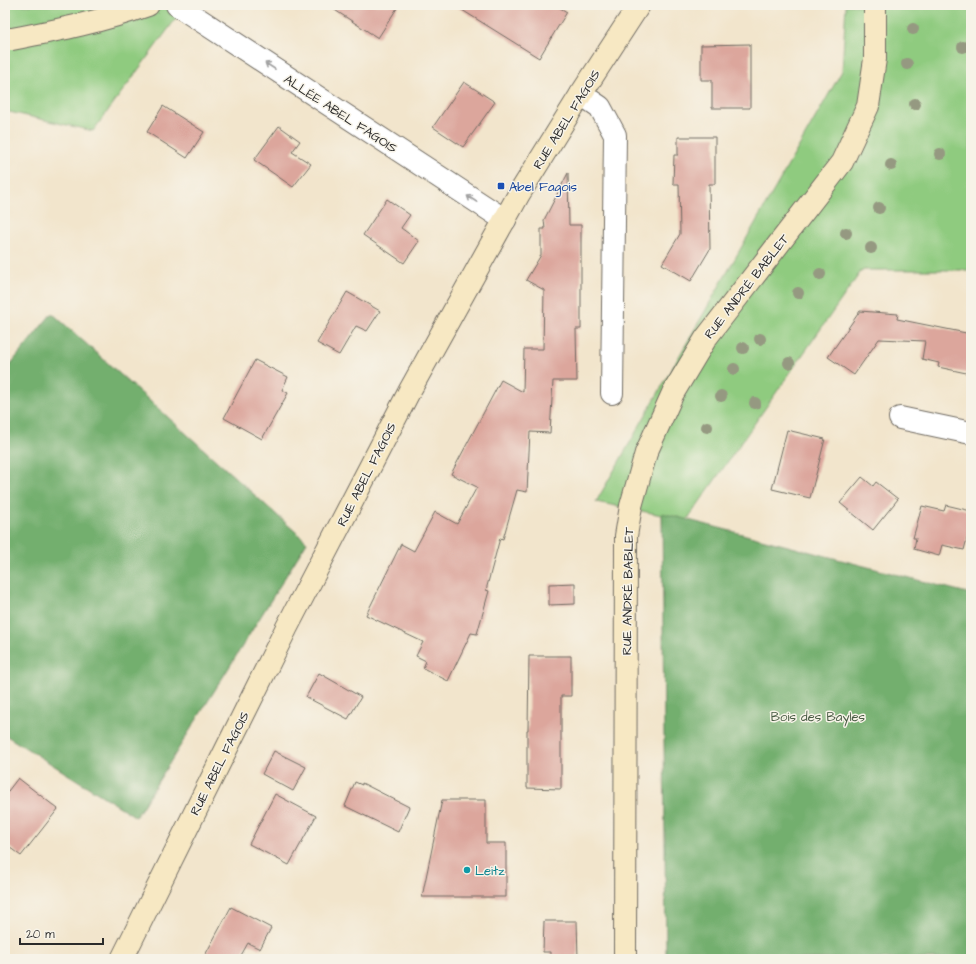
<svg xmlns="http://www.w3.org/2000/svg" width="976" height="964" viewBox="0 0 976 964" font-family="'Architects Daughter',sans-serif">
<rect width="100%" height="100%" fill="#f7f3e8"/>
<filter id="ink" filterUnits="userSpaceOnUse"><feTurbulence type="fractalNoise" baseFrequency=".025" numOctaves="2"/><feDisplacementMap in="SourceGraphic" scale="8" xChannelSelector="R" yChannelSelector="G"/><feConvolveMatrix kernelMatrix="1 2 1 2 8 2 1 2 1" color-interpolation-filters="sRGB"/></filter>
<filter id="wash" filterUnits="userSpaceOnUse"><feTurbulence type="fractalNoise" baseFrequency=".012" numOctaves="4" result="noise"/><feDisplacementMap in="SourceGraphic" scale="16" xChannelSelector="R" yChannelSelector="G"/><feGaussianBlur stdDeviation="0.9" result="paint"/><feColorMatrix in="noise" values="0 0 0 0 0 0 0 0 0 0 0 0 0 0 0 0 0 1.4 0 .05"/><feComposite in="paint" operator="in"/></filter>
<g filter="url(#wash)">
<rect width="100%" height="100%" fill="#f2e5cc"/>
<g fill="#8fcb7f" stroke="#5d7b55">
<path d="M5 5H186L93 131 5 111Z"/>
<path d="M846 5H971V270H862L687 520 596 502 842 71Z"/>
</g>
<g fill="#73af6e" stroke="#4f6d4c">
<path d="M52 313 307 542 136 817 5 735V371Z"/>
<path d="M662 513 971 594V959H666Z"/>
</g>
<g id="blocks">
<g fill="#dca69c">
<path d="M327 5H399L378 38Z"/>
<path d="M454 5H555L567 12 539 58Z"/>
<path d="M750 44V108H712V80H701V45Z"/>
<path d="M464 82 495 102 463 147 433 127Z"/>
<path d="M163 106 204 132 187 158 147 132Z"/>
<path d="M279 126 300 141 292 152 311 164 293 187 254 160Z"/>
<path d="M678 137H715V184H709L710 249 691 281 662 264 680 234 679 184H673L674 155H678Z"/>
<path d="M568 173 569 225H581V329H576L577 381H553L550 433 530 432 527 492 517 490 503 539 500 538 486 590 489 591 477 634 471 633 448 681 423 668 426 661 416 656 423 642 366 615 401 544 414 551 435 512 457 524 477 487 451 474 501 380 523 392 524 349H543L544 290 526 280 541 255V229H545L544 220Z"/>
<path d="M387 199 410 215 401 228 419 241 404 263 363 235Z"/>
<path d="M347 292 380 311 367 331 356 326 339 355 317 343Z"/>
<path d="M860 311 898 314 897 319 971 334V374L938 367 939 363 922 359 925 341 879 339 854 375 828 357Z"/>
<path d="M255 360 288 377 282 390 288 393 262 439 224 418Z"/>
<path d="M787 430 825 439 810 498 772 489Z"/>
<path d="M862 477 873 486 876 482 898 499 873 530 840 503Z"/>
<path d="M946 505 971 511V523L964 550 942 545 939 556 914 549 916 538H913L922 506 944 511Z"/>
<path d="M575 583V604L549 605V584Z"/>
<path d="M529 656H571V696H561V789L527 788V730H528Z"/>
<path d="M319 673 361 697 348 719 306 697Z"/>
<path d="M274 751 306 767 293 791 262 774Z"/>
<path d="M18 778 58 809 21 856 5 844V795Z"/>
<path d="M355 782 362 785V783L409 807 398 832 345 806Z"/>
<path d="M275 794 316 816 289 865 249 844Z"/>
<path d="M442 800H486V843H506V897H422Z"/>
<path d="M231 907 271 928 260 949 248 943 239 959H203Z"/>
<path d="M544 921H577L578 959H550V952H543Z"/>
</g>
</g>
</g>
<g filter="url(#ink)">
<use href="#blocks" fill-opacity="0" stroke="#716c63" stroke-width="1"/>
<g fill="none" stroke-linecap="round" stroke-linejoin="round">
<g stroke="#716c63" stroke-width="24">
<g id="street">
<path d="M177 5 505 220"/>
<path d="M581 94 600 107 615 135 612 393"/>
<path d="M900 418 971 433"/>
</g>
</g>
<g stroke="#716c63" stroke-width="24">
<g id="secondary">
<path d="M5 39H12C59 30 104 21 148 5"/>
<path d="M122 959 287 627 410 390 519 194 581 94 639 5"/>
<path d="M625 959 626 536 631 506 646 453 673 393 706 338 842 162 868 106 875 59V5"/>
</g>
</g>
<use href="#street" stroke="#fff" stroke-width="22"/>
<use href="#secondary" stroke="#f7e8c3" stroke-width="22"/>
</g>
<g fill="#959981">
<circle cx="913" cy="29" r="6"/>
<circle cx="963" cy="47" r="6"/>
<circle cx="907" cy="64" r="6"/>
<circle cx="915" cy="104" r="6"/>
<circle cx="940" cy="154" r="6"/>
<circle cx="891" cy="165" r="6"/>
<circle cx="879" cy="208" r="6"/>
<circle cx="846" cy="233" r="6"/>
<circle cx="871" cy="248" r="6"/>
<circle cx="820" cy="274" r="6"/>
<circle cx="798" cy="293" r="6"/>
<circle cx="760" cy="339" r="6"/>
<circle cx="743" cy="348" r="6"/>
<circle cx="789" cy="363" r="6"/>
<circle cx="734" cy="369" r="6"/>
<circle cx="721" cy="396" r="6"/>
<circle cx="755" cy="403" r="6"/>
<circle cx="707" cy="427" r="6"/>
</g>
<defs><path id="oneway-shaft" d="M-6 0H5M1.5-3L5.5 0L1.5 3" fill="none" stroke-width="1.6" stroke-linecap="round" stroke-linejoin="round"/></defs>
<g stroke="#a0a0a0">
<use href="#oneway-shaft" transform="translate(270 66) rotate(-147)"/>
<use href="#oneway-shaft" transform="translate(472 199) rotate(-147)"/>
</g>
</g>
<rect fill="#1a4fb4" stroke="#f7f3e8" stroke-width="1.5" x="497" y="182" width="8" height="8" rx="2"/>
<circle fill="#0f9aa8" stroke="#f7f3e8" stroke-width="1.5" cx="467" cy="870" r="4"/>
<g text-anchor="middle" stroke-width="3" stroke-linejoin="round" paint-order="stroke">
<g font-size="13" fill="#2b2b2b" stroke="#f7f3e8">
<text transform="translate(341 113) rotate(33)" y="5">ALLÉE ABEL FAGOIS</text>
<text transform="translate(566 119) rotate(-58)" y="5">RUE ABEL FAGOIS</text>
<text transform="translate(746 286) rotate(-52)" y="5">RUE ANDRÉ BABLET</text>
<text transform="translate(366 474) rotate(-63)" y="5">RUE ABEL FAGOIS</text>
<text transform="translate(627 591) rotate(-89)" y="5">RUE ANDRÉ BABLET</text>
<text transform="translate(219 763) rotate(-63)" y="5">RUE ABEL FAGOIS</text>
</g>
<g font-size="13" fill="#164399" stroke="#f7f3e8" text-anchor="start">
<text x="509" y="191">Abel Fagois</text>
</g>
<g font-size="13" fill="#495b44" stroke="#f7f3e8">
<text x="818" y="721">Bois des Bayles</text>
</g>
<g font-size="13" fill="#0d838f" stroke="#f7f3e8" text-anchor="start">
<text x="475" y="875">Leitz</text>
</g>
</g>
<rect width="976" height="964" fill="none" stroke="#f7f3e8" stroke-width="20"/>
<path d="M20 938v6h83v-6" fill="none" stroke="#2b2b2b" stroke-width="2"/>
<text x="26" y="938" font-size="12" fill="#2b2b2b" stroke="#f7f3e8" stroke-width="3" paint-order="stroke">20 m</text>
</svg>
